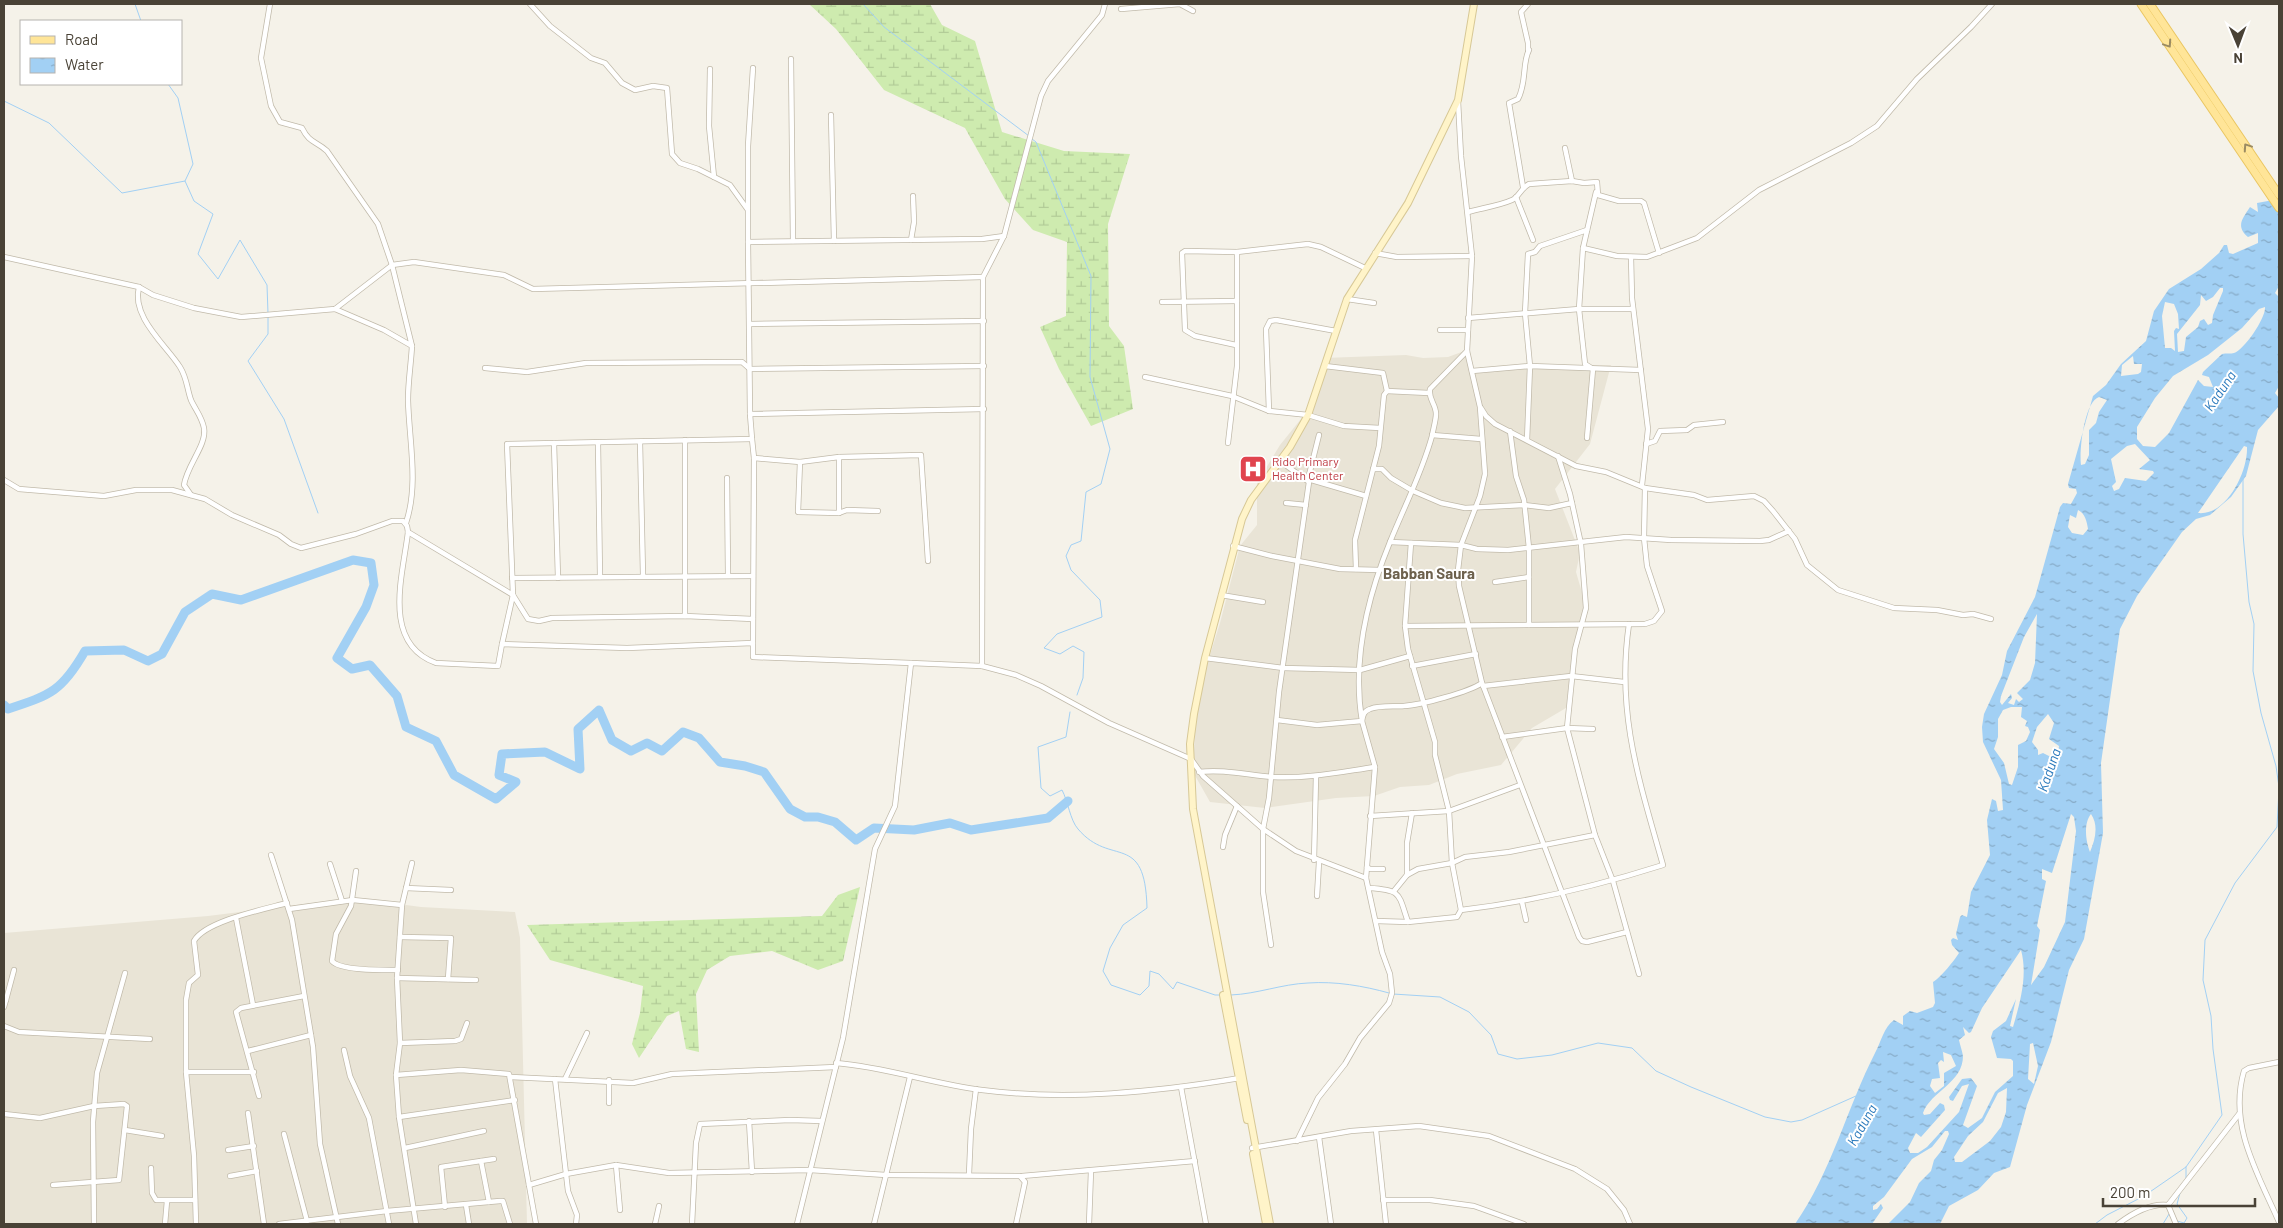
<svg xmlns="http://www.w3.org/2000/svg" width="2283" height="1228" viewBox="0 0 2283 1228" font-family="Barlow,sans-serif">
<defs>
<pattern id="wetland-marsh" width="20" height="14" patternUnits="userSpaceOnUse" patternTransform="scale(1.25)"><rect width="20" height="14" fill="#ceebaf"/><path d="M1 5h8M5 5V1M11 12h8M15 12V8" fill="none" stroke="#b2cb97"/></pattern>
<pattern id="water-ripples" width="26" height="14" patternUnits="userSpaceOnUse" patternTransform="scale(1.25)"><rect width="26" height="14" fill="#a2d0f4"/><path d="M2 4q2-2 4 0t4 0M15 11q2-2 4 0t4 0" fill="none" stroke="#86aac6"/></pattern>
</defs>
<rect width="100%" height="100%" fill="#f5f2e9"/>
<g fill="#e9e4d6">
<path d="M1467 350 1473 368 1611 365 1590 444 1555 489 1580 553 1576 572 1583 596V618L1574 641 1566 708 1532 728 1501 765 1457 774 1429 785 1400 787 1374 796 1336 798 1265 808 1210 802 1193 772 1195 728 1200 687 1220 623 1240 546 1257 525V483L1280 445 1309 409 1324 358 1406 355 1423 358 1448 357Z"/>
<path d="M354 898 421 907 515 912 520 938 527 1224H4V933L208 916Z"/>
</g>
<g fill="url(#wetland-marsh)">
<path d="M809 4H930L942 25 975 41 1002 132 1064 151 1130 154 1108 224 1109 326 1124 346 1133 409 1091 426 1059 369 1040 327 1066 316 1067 242 1033 230 1005 199 965 128 884 90 836 29Z"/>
<path d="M860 887 843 961 818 970 772 951 730 956 707 970 696 994 699 1052 686 1049 679 1011 667 1016 639 1058 632 1044 640 1013 643 986 550 960 527 925 822 916 838 895Z"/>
</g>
<path fill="url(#water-ripples)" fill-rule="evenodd" d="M2279 199V286L2275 293 2279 297V386L2275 393 2279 398V406L2258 430 2246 476 2231 497 2210 515 2196 519 2182 532 2137 596 2120 629 2101 763 2103 833 2084 939 2069 970 2051 1042 2027 1105 2010 1167 1994 1173 1978 1190 1949 1206 1940 1224H1888L1910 1202 1919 1183 1931 1171 1934 1160 1942 1150 1949 1134 1948 1131H1945L1932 1147 1912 1159 1884 1197 1873 1206V1210L1877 1209 1881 1204 1883 1208 1872 1224H1795C1831 1173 1847 1108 1875 1053 1881 1042 1884 1027 1894 1020L1903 1025V1016L1910 1011 1917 1013 1933 1007 1935 1003 1933 982C1941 977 1954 961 1959 953L1952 945 1951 940 1953 938 1958 940 1956 934 1960 917 1962 915 1967 917 1971 892 1990 855 1987 820 1992 799 1996 801 1998 811 2003 810 2001 780 1983 742 1982 727 1984 714 2002 675 2007 651 2035 597 2060 507 2063 503 2071 504 2077 493 2076 489 2069 488 2068 484 2093 396 2106 385 2121 364 2146 341 2154 311 2169 289 2201 269 2219 253 2224 245H2227L2229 253 2233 254 2258 243V233L2248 237C2235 226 2243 218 2250 207L2258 212 2257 203ZM2220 288H2223V291L2213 315 2212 323 2208 325 2204 319 2200 321 2198 327 2186 337 2184 351 2178 352 2177 334 2200 305 2201 295 2206 301 2213 297ZM2165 302 2174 304 2178 314 2179 329 2176 328 2174 331 2175 351 2171 348H2165L2162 316ZM2265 307C2266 318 2244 350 2234 353 2231 354 2226 353 2222 354L2203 372 2202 375 2209 377 2213 387 2204 386 2198 380 2169 433 2155 447 2143 446 2137 439V427L2155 398 2173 376 2208 355 2242 328 2259 309ZM2133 356 2134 364H2142L2141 372 2138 374 2121 376 2122 365ZM2099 397 2107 400 2099 412 2096 423 2089 430V455L2085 464 2081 465C2079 451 2084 402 2099 397ZM2135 444 2150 460 2139 469 2153 471 2154 473 2146 481 2125 478 2119 489 2114 491 2112 486 2116 482 2111 459 2127 446ZM2244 446 2247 447C2248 471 2227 516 2198 513ZM2078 510C2085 513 2087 522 2088 529L2083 535 2072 533 2068 527 2070 515 2076 518ZM2037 614 2035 663 2030 680 2017 693 2023 699 2019 702 2016 699 2014 705 2008 703 2012 698 2011 694 2002 705 2000 702 2001 696 2024 637ZM2011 707H2022L2021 717 2027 721 2025 726 2028 727 2030 732 2026 741 2018 745V767L2012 785 2009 784 2004 763 1994 749 1998 737V719L2003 710ZM2048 714 2054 723 2049 739 2059 746 2058 753 2049 756 2043 753 2038 755V750L2032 742 2037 727ZM2071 814 2074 817 2076 831 2065 922 2044 967 2031 985 2040 930 2037 926 2046 881 2042 879V869L2052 873ZM2091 814C2099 826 2095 840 2090 852 2086 842 2083 824 2091 814ZM2021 950C2028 975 2020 1003 2013 1027L2010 1026 2016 999 2006 1021 1993 1031 1991 1037 1997 1058 2011 1059 2013 1061V1076L1995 1092 1982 1118 1968 1128 1963 1125 1977 1086 1971 1078 1962 1079 1949 1097 1950 1100 1953 1101 1962 1086 1969 1084 1959 1112 1927 1147 1918 1153H1910L1908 1148 1916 1133 1921 1137 1945 1110 1944 1105 1940 1103 1930 1114 1924 1115 1923 1113C1931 1091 1963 1083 1963 1056 1962 1050 1960 1045 1959 1040L1965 1035 1963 1027 1969 1033 1971 1032 1982 1008ZM2033 1043 2038 1066 2034 1084 2028 1079 2030 1044ZM1943 1052 1951 1055 1956 1066 1944 1073V1086L1935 1093 1930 1086 1932 1079 1940 1078 1938 1063 1941 1060 1944 1062ZM2007 1088 2006 1112 2001 1127 1990 1141 1962 1162H1955L1954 1157 1968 1136 1983 1122 1998 1093Z"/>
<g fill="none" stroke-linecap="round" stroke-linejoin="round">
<g stroke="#a2d0f4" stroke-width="1">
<path d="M135 4 141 21"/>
<path d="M863 4 884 27 1029 136"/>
<path d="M168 84 178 98 193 164 185 181"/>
<path d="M4 101 49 123 122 193 185 181 194 201 213 214 198 254 218 279 240 240 267 285 268 313"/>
<path d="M1032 139 1036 142 1091 276 1090 377 1110 449 1101 484 1086 492 1081 541 1071 545 1066 556 1071 570 1100 600 1102 617 1057 634 1044 648 1060 654 1073 646 1084 652 1083 678 1077 695"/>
<path d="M268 317V334L248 361 284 419 318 513"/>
<path d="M2243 479V534L2249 602 2254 624 2253 671 2261 713 2276 766 2279 787"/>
<path d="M1070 712 1066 737 1038 747 1041 788 1050 796 1062 790C1068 801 1070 820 1078 829 1111 868 1145 830 1147 908L1123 925 1110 948 1103 971 1111 985 1140 995 1149 986 1150 971 1159 974 1173 989 1177 982 1215 995H1222"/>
<path d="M1393 994 1440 997 1469 1012 1491 1035 1498 1054 1517 1059 1552 1055 1598 1043 1632 1048 1656 1071 1691 1087 1765 1117 1791 1122 1802 1120 1856 1096"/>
<path d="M1231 995C1257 994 1282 984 1308 983 1335 981 1364 986 1389 993"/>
<path d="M2186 1167V1178"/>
<path d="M2177 1221 2184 1223 2187 1218 2177 1204 2180 1193"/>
<path d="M2095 1224 2107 1215 2144 1196 2186 1167 2222 1115 2213 1049 2211 1016 2203 980 2205 940 2235 883 2277 827 2279 789"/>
<path d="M2163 1224 2169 1214 2171 1215"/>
</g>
<path stroke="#a2d0f4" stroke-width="9" d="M4 705 8 709C51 695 62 691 85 651L124 650 148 661 162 654 185 612 212 594 241 600 353 560 371 563 374 585 366 607 337 658 352 669 370 665 397 696 406 727 436 741 454 775 496 799 516 782 499 775 502 754 545 752 580 769 578 729 599 710 612 740 631 751 647 743 662 751 683 732 699 738 720 762 745 766 764 772 790 809 805 817H818L835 822 856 840 874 828 914 830 950 823 971 830 1048 818 1068 801"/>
<g stroke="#c1baaa" stroke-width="6">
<g id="street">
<path d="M270 4 261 58 271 106 280 122 302 128C310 144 315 140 327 151L378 224 392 265 412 346 384 330 335 309"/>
<path d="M530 4 550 26 591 58 605 63 622 83 635 90 653 86 667 88 672 154 680 163 698 169 730 185 748 210V242L982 239 1004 236"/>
<path d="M1121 9 1180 4 1193 11"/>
<path d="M1528 50V43L1521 12 1528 4"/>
<path d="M791 59 793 241"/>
<path d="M710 69 709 126 714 177"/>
<path d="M831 115 834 241"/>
<path d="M1565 148 1572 181"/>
<path d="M1523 187 1509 103 1518 99C1527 82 1522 63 1529 50"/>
<path d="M1516 197 1533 240"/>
<path d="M748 209V146L753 68"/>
<path d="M1468 212C1482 208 1498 206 1512 200 1519 197 1521 188 1529 184L1572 181 1584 183 1597 182 1598 195 1619 201H1641L1644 203 1659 253"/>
<path d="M911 240 914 222 913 196"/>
<path d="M748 242 750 414"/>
<path d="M1583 248 1617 256 1647 257 1697 238 1759 190 1851 143 1877 126 1917 79 1971 27 1992 4"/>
<path d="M1375 253 1397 257 1472 256"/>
<path d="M4 257 139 287 153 295 194 308 241 317 335 309 392 265 414 262 504 275 533 289 983 277"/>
<path d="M1631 257 1632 298 1648 429 1642 485"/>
<path d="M139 287C131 317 166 345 180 367 187 378 187 389 191 400 195 409 202 417 204 428 207 445 187 465 184 485L191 495"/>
<path d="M1347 299 1374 303"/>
<path d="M1162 302 1237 301"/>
<path d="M1468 318 1579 309H1633"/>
<path d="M750 324 984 321"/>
<path d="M1440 330H1468"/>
<path d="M1236 345 1195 336 1185 330 1182 253 1185 251 1237 252 1308 244 1321 247 1365 268"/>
<path d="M1325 366 1383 373 1387 391 1384 395 1379 446 1355 540 1356 569"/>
<path d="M485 368 527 372 586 363 742 362 750 369 984 366"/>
<path d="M1593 369 1585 364 1579 309 1583 248 1596 192"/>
<path d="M1472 371 1530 366 1641 370"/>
<path d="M1145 377 1232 396 1269 411 1308 415 1344 426 1380 428"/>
<path d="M1387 391 1429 393"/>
<path d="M1481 408 1486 416 1495 424 1576 466 1606 472 1645 488 1694 495 1707 500 1754 496 1764 501 1773 511 1795 539 1807 565 1838 590 1894 608 1937 610 1963 615 1973 614 1991 619"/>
<path d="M1269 411 1266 329 1270 321 1276 320 1336 331"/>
<path d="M1510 431 1516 476 1524 500 1529 548V625"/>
<path d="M1319 435 1308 479 1366 496"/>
<path d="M1432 435 1481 439"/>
<path d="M1587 438 1593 369"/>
<path d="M752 439 754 458 753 643"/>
<path d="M685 440V616"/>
<path d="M1527 440 1530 366 1525 313 1528 254 1535 252 1540 246 1587 230"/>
<path d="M640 442 643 575"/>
<path d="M554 443 558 578"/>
<path d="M598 443 600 577"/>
<path d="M1228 443 1237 366V252"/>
<path d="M1646 444 1655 441 1660 431 1687 430 1694 425 1723 422"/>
<path d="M1558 456 1570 494 1581 544 1586 608 1575 649 1567 728 1595 835 1613 881 1639 974"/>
<path d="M754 458 800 462 839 457 921 455 928 561"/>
<path d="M800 462 798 512 839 513 847 510 878 511"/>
<path d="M1373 469H1382L1391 478 1413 491 1441 503 1465 508 1524 505 1549 508 1572 503"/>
<path d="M727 478 728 575"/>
<path d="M4 480 19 489 104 496 136 490H172L205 499 232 515 279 535 291 544 301 548 356 534 392 521H403L407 526 408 532C403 575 381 643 436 663L498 666 502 644 627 648 753 643V657L911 663"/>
<path d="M1286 503 1306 505"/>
<path d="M839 513V457"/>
<path d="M406 523C419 484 409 440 408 400 408 382 411 364 412 346"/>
<path d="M408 532 513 595 507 444 752 439 750 414 984 409"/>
<path d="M1390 542 1461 545 1477 549 1508 550 1626 537 1671 540 1760 541 1769 540 1789 531"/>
<path d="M1411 543 1405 626 1408 649 1435 742V755L1449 811 1452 863 1461 910"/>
<path d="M1233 546 1272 556 1340 569 1380 570"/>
<path d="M512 578 753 576"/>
<path d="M1495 582 1529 577"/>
<path d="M513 595 528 619 539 621 552 618 685 616 753 619"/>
<path d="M1221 595 1263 602"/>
<path d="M1405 626 1645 624 1654 621 1662 611 1647 566 1644 538 1645 488"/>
<path d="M502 644 513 595"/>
<path d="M1205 658 1283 668 1360 670 1410 656"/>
<path d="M982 666 1016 675 1041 686 1109 723 1191 759 1203 776 1263 829 1296 851 1366 878"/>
<path d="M1412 666 1476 654"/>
<path d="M1482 683 1579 937 1582 941 1587 942 1627 932"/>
<path d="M1483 686 1571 676 1624 682"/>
<path d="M1277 720 1317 725 1362 721C1352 660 1367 598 1390 542 1404 507 1422 473 1432 436 1433 430 1436 420 1436 414 1436 404 1428 399 1430 389L1467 351"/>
<path d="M1502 737 1567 728 1593 729"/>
<path d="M1199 772C1223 769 1247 775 1272 777 1307 779 1340 772 1375 767"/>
<path d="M1370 816 1449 811 1520 785"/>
<path d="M1223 847 1225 835 1237 806"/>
<path d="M271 855 292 920 313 1047 320 1144 338 1224"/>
<path d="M1314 860 1316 776"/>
<path d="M412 863 402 905 397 978 400 1043 396 1075 399 1117 416 1224"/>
<path d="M330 864 342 901"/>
<path d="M1367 867 1370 869H1383"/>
<path d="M356 871 351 906 336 934 332 961C340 971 384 970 398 970"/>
<path d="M1407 875V843L1412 813"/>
<path d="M406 888 451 890"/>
<path d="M1369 888C1402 890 1398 893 1408 922L1457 917 1461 910C1530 902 1597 886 1663 865 1639 780 1616 713 1629 624"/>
<path d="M1394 891 1407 875 1418 869 1452 863 1465 857 1509 852 1595 835"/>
<path d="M1317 896 1319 862"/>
<path d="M1522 902 1526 920"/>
<path d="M289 909 353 900 402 905"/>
<path d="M236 918 253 1005"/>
<path d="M1376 921 1408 922"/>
<path d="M400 937 451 938 448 979"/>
<path d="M1271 945 1263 892V829L1269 798 1279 692 1309 482 1280 461"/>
<path d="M397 978 476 980"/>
<path d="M4 1000H6L4 1007"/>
<path d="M6 1000 14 970"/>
<path d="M4 1026 19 1032 150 1039"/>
<path d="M400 1043 455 1041 461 1039 467 1023"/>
<path d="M344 1050 350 1076 369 1118 389 1224"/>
<path d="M248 1051 311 1035"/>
<path d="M2279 1062 2249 1068 2244 1071C2228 1125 2258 1174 2279 1222"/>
<path d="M836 1063C886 1067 933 1084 982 1090 1067 1101 1156 1092 1240 1078"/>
<path d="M186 1072H254"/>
<path d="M396 1075 461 1070 509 1074 536 1224"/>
<path d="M511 1077 633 1083 672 1074 836 1067"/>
<path d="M555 1079 568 1191 577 1215 576 1224"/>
<path d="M565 1079 587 1033"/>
<path d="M1181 1087 1206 1224"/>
<path d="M259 1096 236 1012 241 1008 304 996"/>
<path d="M609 1103V1080"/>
<path d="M248 1113 264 1224"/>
<path d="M4 1114 40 1118 94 1106 124 1104 127 1106 119 1180 53 1185"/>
<path d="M399 1117 515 1100"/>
<path d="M749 1121 752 1172"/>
<path d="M125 1130 162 1136"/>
<path d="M1376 1130 1386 1224"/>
<path d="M284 1134 307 1221"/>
<path d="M1319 1137 1331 1224"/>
<path d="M1297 1141 1318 1098 1345 1064 1360 1038 1389 1003 1392 993 1390 974 1382 952 1366 878 1375 767 1362 721C1363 715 1364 711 1370 709 1380 705 1394 707 1404 706 1421 705 1469 692 1482 683L1459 586 1458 570 1461 545 1480 496 1485 474 1480 407 1467 351 1472 256 1461 156 1458 101"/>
<path d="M405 1148 484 1131"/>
<path d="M1252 1148 1351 1131 1419 1126 1489 1136 1575 1169 1607 1189 1624 1210 1630 1224"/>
<path d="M228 1150 254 1146"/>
<path d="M481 1161 489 1202"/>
<path d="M616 1165 620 1210"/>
<path d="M151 1168 152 1193 156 1200H195"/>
<path d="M969 1174 971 1129 976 1089"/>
<path d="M230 1176 257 1171"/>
<path d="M1022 1176 1195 1161"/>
<path d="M529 1185 566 1174 616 1165 669 1173 810 1170 886 1175 1020 1176 1025 1182 1016 1224"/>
<path d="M1383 1200H1430L1474 1206 1524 1224"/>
<path d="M466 1205 469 1224"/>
<path d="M2168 1205 2176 1224"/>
<path d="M445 1207 441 1167 494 1159"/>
<path d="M94 1224 93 1122 97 1073 125 973"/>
<path d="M165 1224 167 1201"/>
<path d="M196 1224 194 1156 186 1072V1000L189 983 198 975 194 941C205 921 265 909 287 903"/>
<path d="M279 1224 387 1211 500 1201H503L510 1224"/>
<path d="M655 1224 659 1206"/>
<path d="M692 1224 696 1143 700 1124 790 1120 822 1121"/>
<path d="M797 1224 843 1038 875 849 895 806 911 663 982 666 983 277 1004 236 1041 96 1048 81 1102 15 1105 4"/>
<path d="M874 1224 910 1077"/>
<path d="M1089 1224 1091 1171"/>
<path d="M2118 1224C2133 1213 2150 1203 2168 1205L2239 1114"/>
</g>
</g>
<g stroke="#d7c896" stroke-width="8">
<g id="secondary">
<path d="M1223 995 1247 1120"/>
<path d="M1253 1154 1266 1224"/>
<path d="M1270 1224 1193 809 1190 744 1194 714 1205 658 1242 519 1251 500 1290 447 1308 415 1347 299 1408 203 1458 100 1474 4"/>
</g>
</g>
<g stroke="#eac661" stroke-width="9">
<g id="primary">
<path d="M2141 4 2279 208"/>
<path d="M2150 4 2279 195"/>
</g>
</g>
<use href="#street" stroke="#fff" stroke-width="4.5"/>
<use href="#secondary" stroke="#fff4c9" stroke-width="6"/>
<use href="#primary" stroke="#ffe598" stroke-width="7"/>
</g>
<defs><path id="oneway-chevron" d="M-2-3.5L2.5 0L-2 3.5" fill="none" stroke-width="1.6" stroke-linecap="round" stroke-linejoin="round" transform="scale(1.25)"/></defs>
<g stroke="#9b8b62">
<use href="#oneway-chevron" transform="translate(2168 44) rotate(56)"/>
<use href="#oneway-chevron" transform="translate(2247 147) rotate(-124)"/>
</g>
<defs>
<g id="hospital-square" transform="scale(1.4375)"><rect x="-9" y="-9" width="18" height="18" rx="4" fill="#e0444e" stroke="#fff"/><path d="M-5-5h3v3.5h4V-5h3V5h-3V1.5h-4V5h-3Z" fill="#fff"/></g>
</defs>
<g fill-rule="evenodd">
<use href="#hospital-square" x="1253" y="469"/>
</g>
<g text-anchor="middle" stroke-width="4" stroke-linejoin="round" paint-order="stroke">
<g font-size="12" fill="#be3a42" stroke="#fff" text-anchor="start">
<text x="1272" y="466">Rido Primary<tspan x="1272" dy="14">Health Center</tspan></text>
</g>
<g font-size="14" font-style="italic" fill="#2979bc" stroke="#fff">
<text transform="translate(2220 391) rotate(-56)" y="5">Kaduna</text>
<text transform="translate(2049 770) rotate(-71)" y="5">Kaduna</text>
<text transform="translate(1862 1125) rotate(-60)" y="5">Kaduna</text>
</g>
<g font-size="15" font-weight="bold" fill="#6d614d" stroke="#fff">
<text x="1429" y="579">Babban Saura</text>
</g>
</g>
<rect width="2283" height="1228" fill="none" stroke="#494236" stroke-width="10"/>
<rect x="20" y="20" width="162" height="65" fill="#ffffff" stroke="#b6b3af"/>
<rect x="30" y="36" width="25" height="8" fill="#ffe598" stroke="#b6b3af"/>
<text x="65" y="45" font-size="15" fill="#494236">Road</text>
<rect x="30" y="58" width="25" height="15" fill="url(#water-ripples)" stroke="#b6b3af"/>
<text x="65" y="70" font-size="15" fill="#494236">Water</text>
<g transform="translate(2238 45) rotate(179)" stroke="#ffffff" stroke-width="4" paint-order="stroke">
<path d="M0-4L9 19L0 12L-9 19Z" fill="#494236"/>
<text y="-8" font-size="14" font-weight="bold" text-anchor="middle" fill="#494236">N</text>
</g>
<path d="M2103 1198v8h152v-8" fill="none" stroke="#494236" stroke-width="2.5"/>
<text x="2110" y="1198" font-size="15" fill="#494236" stroke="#ffffff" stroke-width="4" paint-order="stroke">200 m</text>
</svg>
